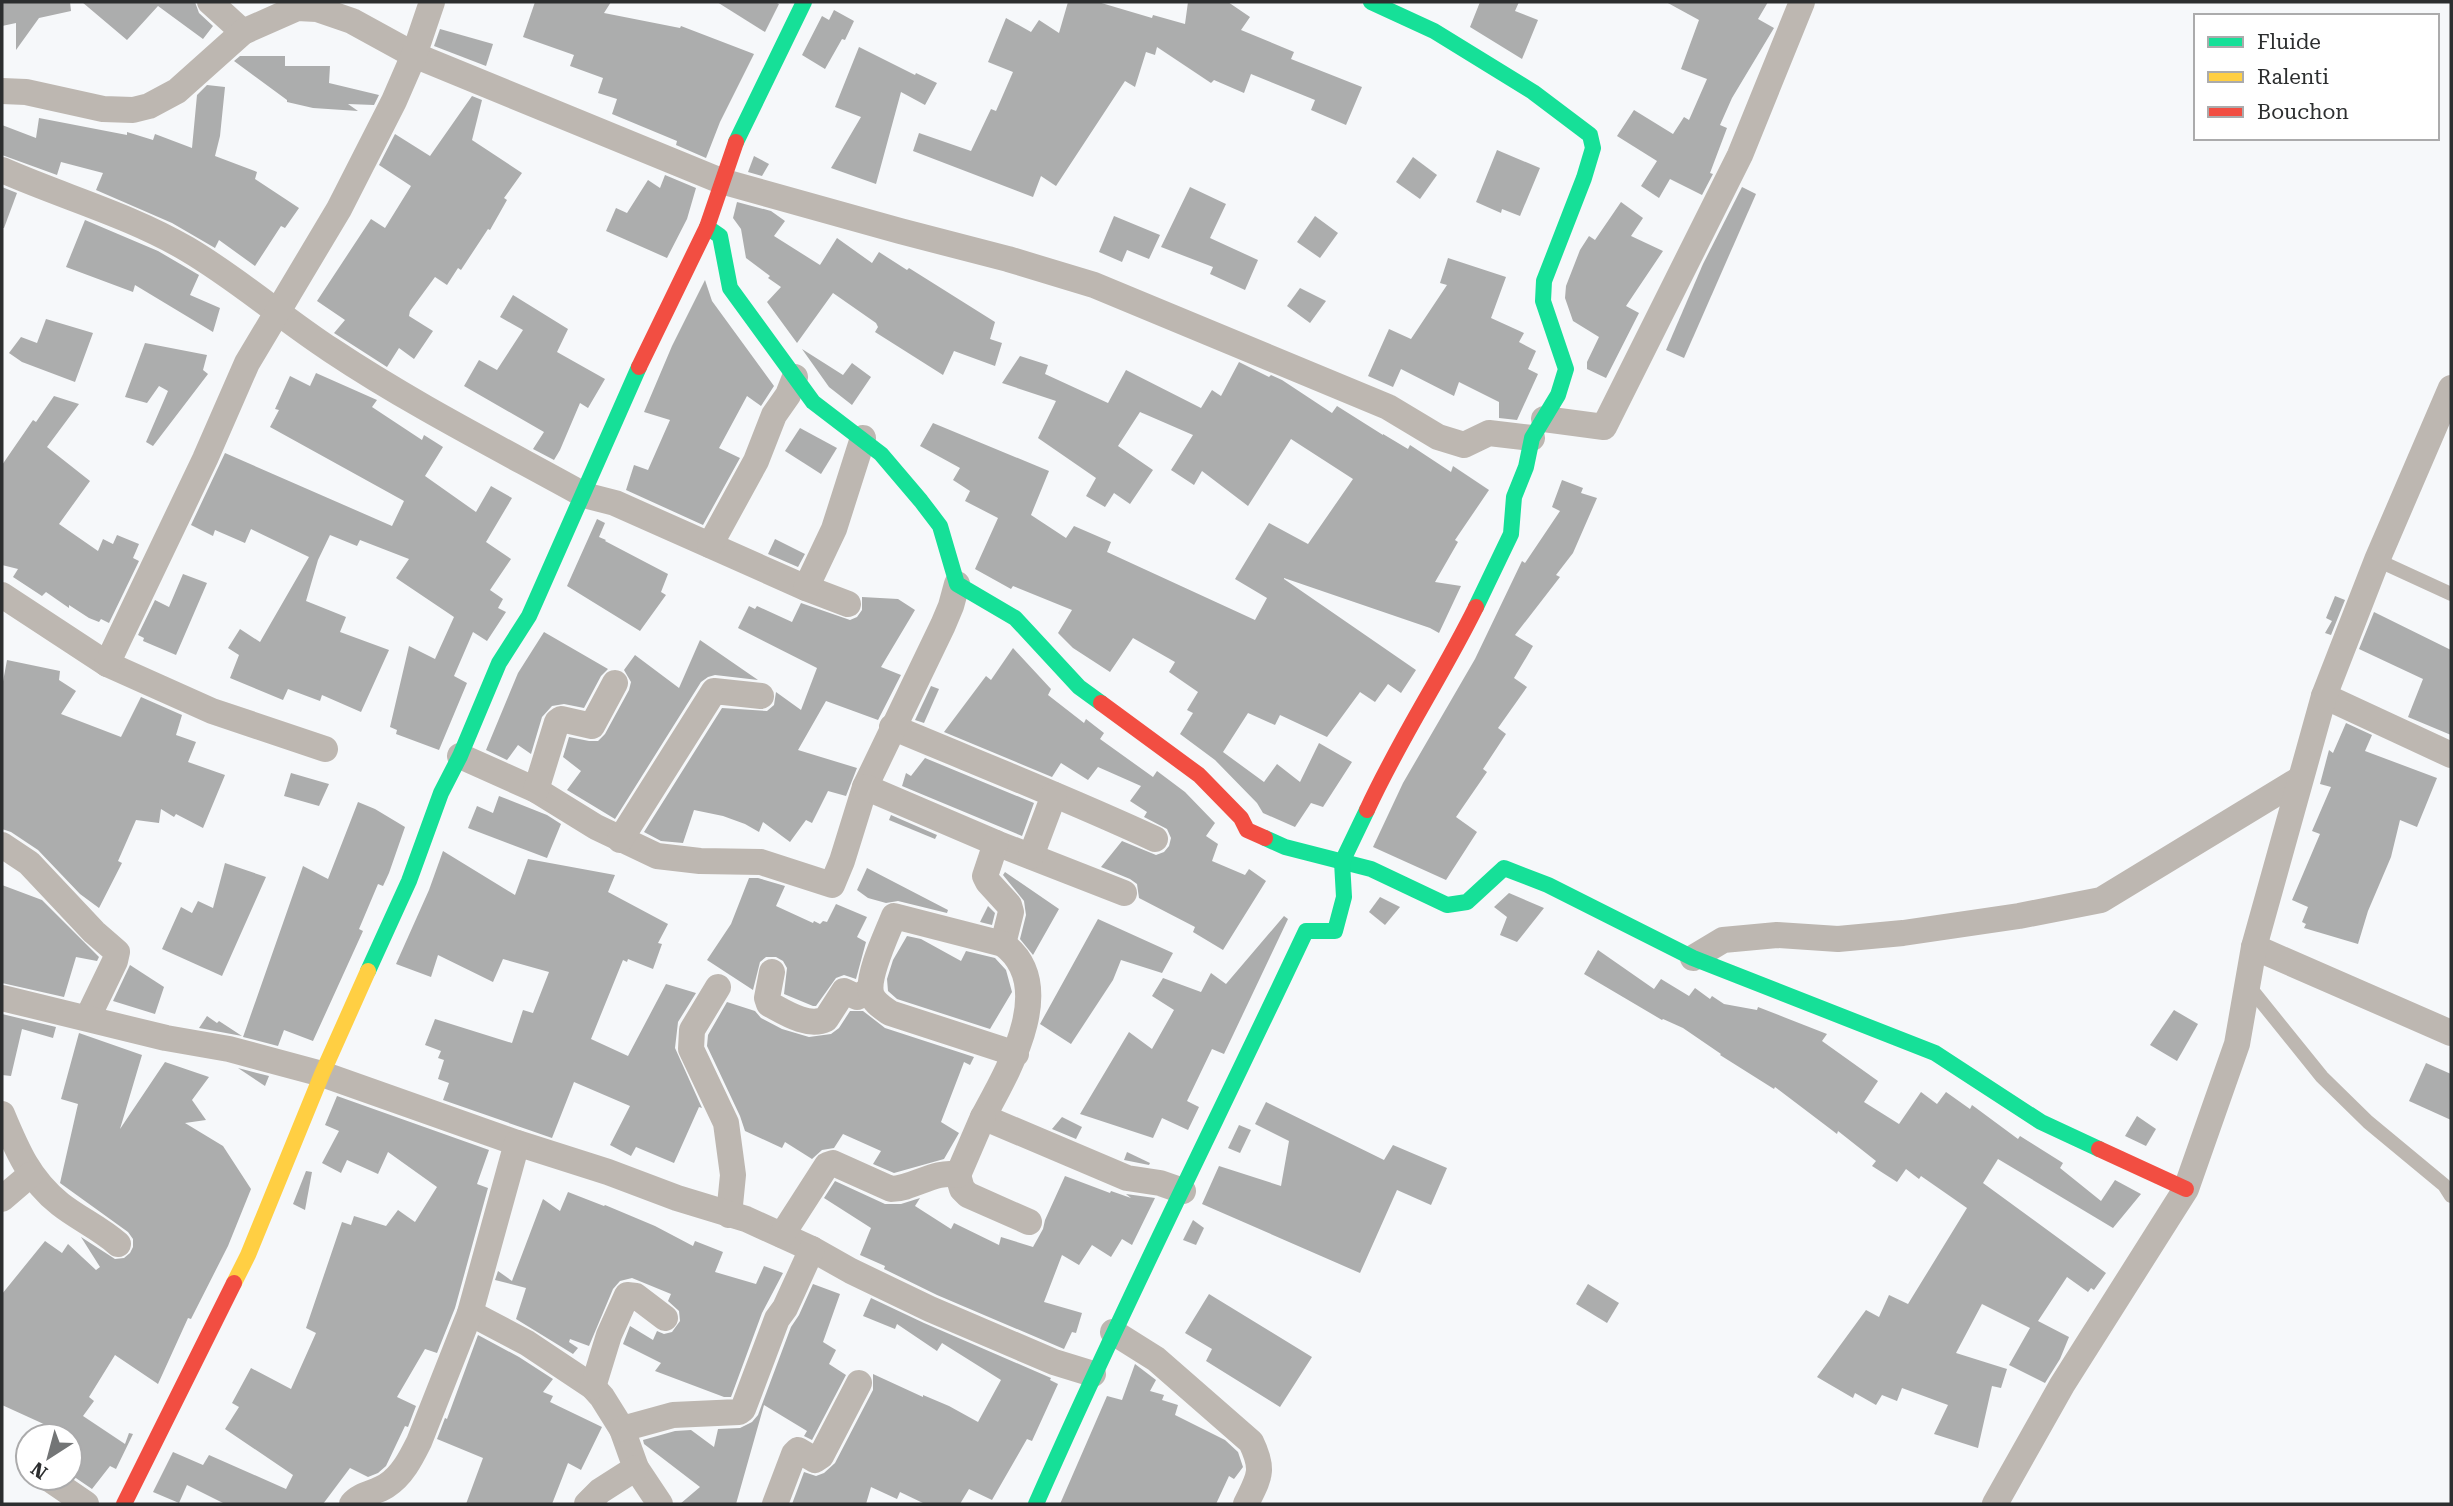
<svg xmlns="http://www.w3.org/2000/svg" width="2453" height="1506" viewBox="0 0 2453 1506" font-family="'Roboto Serif',serif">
<rect width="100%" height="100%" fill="#f6f8fa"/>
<g fill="#acadad">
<path d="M2 2H70L71 11 39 18 16 50V23L2 26Z"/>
<path d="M82 2H195L199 13 213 26 203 39 158 6 127 40Z"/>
<path d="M535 2H611L604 13 680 28 681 26 754 54 720 122 706 158 676 145 677 141 612 114 617 99 598 93 603 78 570 66 574 55 523 37Z"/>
<path d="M717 2H775L779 4 765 32Z"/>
<path d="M1068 2H1098L1152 18 1153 15 1185 24 1188 2H1228L1250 17 1241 30 1294 52 1291 59 1362 87 1346 125 1311 110 1315 100 1251 74 1244 93 1214 80 1211 83 1157 47 1155 55 1146 52 1135 87 1125 81 1056 186 1041 176 1033 197 913 151 919 133 971 151 991 109 996 111 1013 72 988 62 1006 18 1031 32 1039 20 1059 33Z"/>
<path d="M1480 2H1519L1515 11 1538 20 1522 59 1470 27Z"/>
<path d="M1666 2H1768L1758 19 1774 28 1732 98 1720 125 1727 128 1710 173 1713 174 1702 195 1670 179 1659 198 1641 186 1657 161 1617 136 1634 110 1673 134 1684 117 1689 120 1707 79 1681 69 1699 20Z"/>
<path d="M834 10 854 21 845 40 842 39 825 69 802 55 822 16 829 20Z"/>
<path d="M440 29 493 44 486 66 434 46Z"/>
<path d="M859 47 915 75 916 73 937 83 925 105 901 92 876 184 831 168 861 117 835 107Z"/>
<path d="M240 56H285V66H330L329 83 379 95 374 105 348 104 358 111 313 108 287 102V100L234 61Z"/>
<path d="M207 85 225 87 220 136 215 156 257 172 255 179 299 208 285 228 281 226 255 266 219 240 215 248 172 223 96 190 103 173 61 162 57 175 2 155V125L36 138 39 118 127 135V132L153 140 155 134 192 148 197 95Z"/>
<path d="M472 96 482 100 472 140 522 173 504 198 507 200 490 230 488 229 461 270 458 268 447 285 435 277 410 311 409 316 433 331 414 359 399 348 387 367 334 333 345 320 317 301 371 219 385 228 411 186 379 165 395 134 430 156Z"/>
<path d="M1497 150 1540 168 1520 216 1502 209 1501 213 1476 202Z"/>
<path d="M754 156 769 164 762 176 748 172Z"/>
<path d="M1413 157 1437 175 1420 199 1396 182Z"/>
<path d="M665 175 696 188 687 219 667 258 606 231 616 208 627 213 648 180 660 188Z"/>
<path d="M2 187 17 193 4 228H2Z"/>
<path d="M1190 187 1226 204 1210 238 1258 260 1245 290 1210 274 1213 267 1161 247Z"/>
<path d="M1742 187 1756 194 1684 358 1666 350 1703 264Z"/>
<path d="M737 202 771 211 785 221 774 236 820 265 837 238 872 263 879 252 907 270 909 268 995 322 990 339 1002 343 995 366 954 351 943 375 875 332 878 327 876 323 833 293 797 343 767 302 781 287 768 278 770 276 746 258 741 229 733 218Z"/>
<path d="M1621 202 1643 218 1631 236 1663 251 1626 306 1639 313 1606 378 1587 369V362L1599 337 1573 321 1565 298 1566 286 1580 250 1589 236 1595 240Z"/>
<path d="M1114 216 1160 235 1149 259 1127 250 1122 262 1099 252Z"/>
<path d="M1315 216 1338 233 1320 258 1297 242Z"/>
<path d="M85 220 158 251 199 275 190 295 220 308 213 332 135 285 133 292 66 267Z"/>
<path d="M1448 258 1506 277 1491 318 1524 333 1519 342 1536 351 1528 369 1538 374 1517 420 1499 418V402L1459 382 1454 396 1401 369 1393 387 1368 376 1389 329 1411 339 1447 285 1440 283Z"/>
<path d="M705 280 712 301 774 386 761 406 747 396 719 448 740 458 703 525 626 490 634 465 648 470 670 420 644 412 672 346Z"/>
<path d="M1300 288 1326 301 1310 323 1287 306Z"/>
<path d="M513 295 568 329 557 352 605 379 588 408 580 403 560 450 554 460 533 449 544 432 464 386 479 360 497 370 523 330 500 317Z"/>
<path d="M46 319 93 333 75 382 22 362 9 353 21 337 37 343Z"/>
<path d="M145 343 207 355 203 370 208 374 153 446 146 442 168 391 159 386 147 403 125 397Z"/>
<path d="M802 349 843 375 852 363 871 377 852 405 829 387Z"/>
<path d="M1020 356 1048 365 1045 374 1108 403 1126 370 1201 408 1212 390 1221 396 1239 362 1269 377 1271 375 1282 380 1332 413 1337 406 1383 435V434L1408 449 1410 445 1451 472 1453 466 1489 490 1455 540 1458 542 1435 582 1461 586 1439 633 1430 628 1284 578V579L1416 670 1401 693 1388 684 1375 702 1360 692 1327 737 1280 715 1275 725 1248 713 1223 752 1264 782 1277 764 1300 782 1319 743 1352 762 1323 807 1311 803 1295 827 1263 813 1257 803 1215 760 1180 734 1193 713 1187 710 1198 692 1169 672 1175 662 1133 638 1110 672 1073 648 1058 633 1072 610 1013 586 1011 589 975 569 998 518 965 501 970 491 953 480 960 468 920 446 933 423 1049 471 1031 515 1066 538 1074 526 1111 542 1107 552 1255 620 1267 598 1235 579 1269 523 1308 544 1353 479 1291 439 1248 506 1202 471 1194 485 1171 470 1193 435 1140 412 1118 446 1153 470 1130 504 1114 493 1105 507 1086 496 1096 478 1038 438 1056 401 1002 383Z"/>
<path d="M316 373 377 400 372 407 422 440 424 435 443 447 425 476 476 512 491 486 512 498 486 542 511 559 490 590 503 599 498 608 506 612 487 641 473 632 454 676 467 683 439 750 396 734 397 730 390 727 409 646 435 659 454 617 396 578 409 559 360 540 357 546 330 535 318 560 306 601 346 617 340 632 389 650 361 712 322 695 320 701 288 689 283 700 230 678 239 655 228 648 240 629 260 642 309 557 251 529 245 543 215 530 213 536 191 525 225 453 392 526 404 501 270 427 279 410 275 409 290 376 310 386Z"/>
<path d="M54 396 79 404 47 447 90 481 59 524 98 551 103 539 113 544 117 535 139 544 133 558 139 561 109 623 101 619 99 622 89 618 69 605V608L46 592 42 596 13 577 18 569 2 565V465L33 420 36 422Z"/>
<path d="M800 428 837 448 821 474 785 451Z"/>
<path d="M1562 480 1583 488 1581 493 1597 498 1573 553 1556 575 1560 577 1515 635 1533 646 1514 678 1527 687 1498 728 1506 734 1483 769 1487 772 1456 817 1477 832 1446 880 1373 847 1403 783 1475 659 1522 561 1525 563 1560 511 1552 507Z"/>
<path d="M597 519 605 523 599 537 606 540 605 541 668 574 661 592 666 595 640 631 567 586Z"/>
<path d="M775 539 805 554 798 567 768 554Z"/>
<path d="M183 574 207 583 176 655 143 641 144 638 138 635 155 600 169 607Z"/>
<path d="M2335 596 2345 600 2331 635 2325 633 2332 621 2326 618Z"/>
<path d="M862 597 898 599 915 610 881 667 901 675 878 720 826 701 798 750 857 768 846 796 828 791 812 823 806 820 790 842 763 822 759 832 745 824 723 816 694 810 683 843 661 841 644 832 722 708 767 711 774 705 776 692 801 710 817 668 738 628 749 606 755 609 757 606 792 622 801 603 850 620 857 617 862 610Z"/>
<path d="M2374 612 2451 650V735L2408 717 2423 679 2359 649Z"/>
<path d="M544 632 608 669 601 676 584 708 564 704 552 706 542 717 531 754 518 745 507 760 486 750 518 673Z"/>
<path d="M700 640 758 680 715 675 708 677 701 682 615 819 567 790 581 771 563 757 569 737 589 741H598L605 734 629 690 631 682 624 670 635 655 679 688Z"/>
<path d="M1013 648 1051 689 1048 695 1084 723 1086 719 1104 733 1100 739 1153 777 1157 771 1185 792 1215 823 1206 836 1218 844 1212 861 1245 875 1249 869 1266 881 1223 950 1193 932 1195 927 1139 898 1137 884 1130 879 1101 867 1122 841 1156 855 1164 852 1169 846 1171 838 1167 829 1144 817 1147 812 1130 801 1141 786 1098 767 1088 780 1061 763 1052 777 944 732 986 676 991 680Z"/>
<path d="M7 660 60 671 59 680 76 691 61 714 121 737 141 697 182 715 176 735 196 742 188 762 225 775 203 828 176 814 174 817 161 809 159 823 136 820 118 861 122 863 99 908 80 894 38 850 11 832 2 829V687Z"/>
<path d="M931 686 939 689 924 723 915 720Z"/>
<path d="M2346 723 2372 735 2365 751 2437 778 2417 827 2400 820 2391 857 2368 911 2358 944 2304 928 2306 924 2302 922 2308 907 2292 900 2320 834 2312 831 2331 787 2320 784 2329 750 2333 753Z"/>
<path d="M925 758 1034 803 1022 836 902 786 906 773 911 776Z"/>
<path d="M291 773 329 784 319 806 284 796Z"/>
<path d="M499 796 547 815 561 824 547 858 468 828 477 806 493 813Z"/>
<path d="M358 802 375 809 405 827 389 873 383 886 378 884 359 929 363 931 313 1041 284 1030 278 1046 243 1037 303 866 328 879Z"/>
<path d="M891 815 937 835 935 839 889 820Z"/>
<path d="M443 851 515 895 528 859 615 875 608 892 668 924 658 943 662 944 653 969 628 959 627 962 623 960 591 1039 628 1056 666 984 696 993 678 1022 675 1048 702 1108 699 1107 674 1163 636 1147 631 1156 610 1145 630 1106 574 1082 552 1138 443 1100 449 1083 438 1079 444 1060 438 1058 441 1051 425 1045 435 1019 512 1043 523 1010 533 1013 549 972 503 959 493 982 438 955 431 977 396 964 429 890Z"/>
<path d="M225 863 266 877 222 976 162 949 181 907 192 913 198 901 213 908Z"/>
<path d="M867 868 948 910 947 913 898 901 886 903 868 898 857 890Z"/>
<path d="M1005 872 1059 909 1033 955 1020 939 1026 915 1024 901 1003 875Z"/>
<path d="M749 878H758L785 886 776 906 813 923 814 921 820 924 823 921 827 922 836 904 867 917 857 937 866 942 856 979 844 975 836 978 816 1006H813L784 994 787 968 783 961 776 957H766L760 962 753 990 707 960 731 924Z"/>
<path d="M2 885 42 900 99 957 97 961 76 957 64 997 2 983Z"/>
<path d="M1509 893 1544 908 1517 942 1500 935 1507 917 1494 907Z"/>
<path d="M1380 897 1400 907 1385 925 1369 912Z"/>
<path d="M988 906 995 913 992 925 980 922Z"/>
<path d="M1284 916 1288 919 1224 1054 1212 1049 1187 1101 1199 1107 1188 1130 1162 1118 1153 1138 1080 1114 1129 1032 1152 1049 1174 1010 1152 996 1163 978 1201 992 1211 973 1226 984Z"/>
<path d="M1098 919 1173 953 1162 973 1121 960 1113 980 1071 1044 1040 1024Z"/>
<path d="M907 936 921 939 961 961 966 951 995 958 1006 970 1012 992 990 1029 897 999 888 991 887 979 893 960Z"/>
<path d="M1598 950 1654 989 1661 979 1689 996 1695 988 1710 999 1712 996 1724 1004 1757 1010 1758 1007 1827 1034 1822 1041 1878 1081 1864 1102 1899 1124 1921 1092 1937 1104 1946 1092 1970 1109 1972 1105 2018 1139 2020 1136 2063 1163 2060 1168 2101 1201 2115 1180 2141 1194 2113 1228 1998 1159 1983 1183 2106 1273 2094 1290 2091 1288 2088 1292 2067 1277 2038 1321 2069 1337 2060 1359 2045 1383 2009 1365 2030 1328 1982 1304 1956 1353 2007 1369 2001 1388 1992 1386 1978 1448 1934 1434 1948 1405 1902 1388 1897 1401 1882 1395 1876 1405 1855 1393 1853 1398 1817 1377 1866 1310 1879 1317 1889 1295 1908 1304 1967 1208 1921 1176 1919 1179 1906 1169 1897 1182 1872 1166 1876 1161 1838 1131 1837 1134 1775 1087 1774 1089 1720 1055 1721 1054 1683 1028 1663 1019 1662 1020 1584 974Z"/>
<path d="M130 965 164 987 155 1014 113 1001Z"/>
<path d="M727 1002 755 1011 761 1018 782 1029 809 1037 831 1034 839 1028 850 1011H863L885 1028 974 1057 970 1065 964 1062 941 1122 959 1133 944 1159 894 1173 873 1164 881 1151 843 1134 834 1148 822 1150 812 1159 785 1142 782 1148 745 1131 740 1116 707 1046 708 1035Z"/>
<path d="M2174 1010 2198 1024 2177 1061 2150 1045Z"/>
<path d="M2 1014 56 1027 53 1038 22 1029 11 1076 2 1075Z"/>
<path d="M207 1016 217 1023 219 1021 242 1036 199 1028Z"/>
<path d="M79 1033 142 1055 120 1129 165 1062 209 1077 192 1100 206 1120 185 1123 223 1146 251 1189 228 1246 191 1319 188 1318 158 1384 115 1355 89 1397 94 1401 83 1416 125 1444 129 1433 133 1434 116 1469 110 1466 92 1489 70 1474V1436L2 1405V1294L45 1241 62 1253 68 1244 96 1270 100 1267 81 1237 115 1259 124 1258 130 1253 133 1247V1239L128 1232 60 1183 78 1104 61 1099Z"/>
<path d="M2426 1063 2451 1074V1120L2409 1101Z"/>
<path d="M238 1068 269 1076 265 1086Z"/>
<path d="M337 1096 489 1150 477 1184 488 1188 455 1308 437 1353 425 1349 397 1397 416 1406 408 1427 405 1426 386 1466 378 1473 368 1477 350 1468 323 1504H225L187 1485 179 1503 153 1492 173 1452 203 1465 209 1455 286 1489 293 1475 225 1429 239 1407 232 1403 251 1368 291 1389 316 1333 306 1328 342 1222 351 1225 354 1216 386 1226 398 1210 415 1222 437 1187 388 1152 378 1174 347 1160 341 1173 322 1163 339 1131 325 1125Z"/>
<path d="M1266 1102 1384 1160 1393 1145 1447 1168 1431 1205 1397 1190 1360 1273 1202 1204 1219 1166 1281 1186 1289 1141 1255 1124Z"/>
<path d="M2137 1116 2156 1129 2146 1146 2125 1136Z"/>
<path d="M1062 1117 1082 1127 1076 1139 1052 1129Z"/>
<path d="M1239 1125 1251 1130 1240 1153 1228 1148Z"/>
<path d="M1127 1152 1150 1163 1149 1165 1124 1160Z"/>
<path d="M306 1171 312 1172 305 1210 293 1204Z"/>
<path d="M1065 1176 1110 1193 1111 1191 1131 1198 1126 1194 1155 1198 1132 1245 1122 1239 1111 1257 1092 1245 1079 1265 1062 1255 1044 1302 1082 1313 1076 1333 1072 1332 1064 1349 937 1295 884 1269 885 1266 860 1255 871 1228 824 1198 835 1181 885 1204H901L920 1198 915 1206 951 1229 954 1223 999 1245 1001 1237 1033 1247 1043 1229 1045 1220Z"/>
<path d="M568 1192 604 1206 605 1205 655 1226 693 1246 695 1241 723 1252 715 1272 756 1284 764 1266 783 1273 762 1313 731 1397H724L655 1371 661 1363 623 1344 630 1326 653 1340 657 1331 664 1334 672 1332 680 1321 679 1311 668 1301 671 1294 632 1278 620 1281 613 1289 589 1346 570 1339 569 1342 578 1348 573 1354 516 1319 526 1288 495 1280 498 1271 512 1281 543 1199 560 1211Z"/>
<path d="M1193 1220 1204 1228 1196 1245 1183 1240Z"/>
<path d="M813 1284 840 1294 823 1342 836 1350 829 1364 846 1375 812 1440 804 1436 807 1431 764 1405 736 1504H680L700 1487 644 1444 643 1440 675 1431 691 1430 714 1447 718 1429 740 1428 752 1422 758 1415 791 1327 799 1315Z"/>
<path d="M1588 1284 1619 1303 1607 1323 1576 1304Z"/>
<path d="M1209 1294 1312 1357 1280 1407 1206 1361 1212 1349 1185 1333Z"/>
<path d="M871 1298 924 1323 1051 1378 1050 1380 1058 1384 1032 1441 1027 1439 992 1500 969 1489 960 1504H925L900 1492 897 1499 871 1487 866 1504H792L804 1472 816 1476 824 1473 835 1463 873 1390V1374L923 1397V1395L949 1406 978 1422 1001 1380 942 1343 937 1351 897 1324 895 1329 863 1316Z"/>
<path d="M478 1335 519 1357 553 1379 543 1392 553 1396 550 1402 602 1427 581 1470 568 1463 552 1504H466L483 1458 437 1439 445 1418 447 1419Z"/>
<path d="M1135 1364 1156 1380 1150 1391 1164 1395 1162 1400 1178 1405 1175 1415 1225 1440 1238 1452 1243 1467 1234 1479 1229 1476 1216 1504H1060L1107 1396 1122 1400Z"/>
</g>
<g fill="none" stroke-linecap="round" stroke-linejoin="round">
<g stroke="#bdb7b1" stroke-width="14">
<path d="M2377 560 2451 594"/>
<path d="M2247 984 2322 1077 2368 1122 2444 1185 2451 1196"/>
</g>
<g stroke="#bdb7b1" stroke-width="26">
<path d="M210 2 243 32"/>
<path d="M2 91 26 92 103 109 133 110 149 106 177 91 243 32 297 8 317 9 352 21 414 55 721 181 900 231 1008 259 1094 285 1388 407 1438 437 1464 445 1489 433 1532 438"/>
<path d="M2 170C63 197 129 215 187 249 238 279 282 318 331 350 412 404 499 448 584 495L615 503 806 588 848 604"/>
<path d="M1544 419 1604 427 1740 155 1802 2"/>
<path d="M710 545 756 461 774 415 788 395 795 377"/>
<path d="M806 588 834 529 863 438"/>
<path d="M2 595 107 664 212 711 325 749"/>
<path d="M107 664 205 459 247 363 339 209 394 101 414 55 432 2"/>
<path d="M2324 696 2451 755"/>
<path d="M892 727C980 764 1069 799 1155 839"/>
<path d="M460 756 536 790 596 827 657 856 700 861 761 862 832 885 842 861 865 787 943 625 951 606 957 584"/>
<path d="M865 787 996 843 1124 893"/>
<path d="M536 790 557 722 561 719 592 726 615 683"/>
<path d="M620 840 714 691 761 696"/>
<path d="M996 843 985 876 988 882 1009 905 1011 912 1003 944"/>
<path d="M2 845 29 863 94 932 117 952 115 961 88 1017"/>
<path d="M1031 856 1054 795"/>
<path d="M2254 947 2451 1033"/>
<path d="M1693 958 1723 940 1777 935 1838 939 1903 933 2019 916 2101 900 2300 779"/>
<path d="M772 972 767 998 769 1004C784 1012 808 1028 826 1019L844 991 857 997 870 990"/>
<path d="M718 987 692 1030 691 1049 726 1123 733 1175 729 1215"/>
<path d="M2 998 166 1038 229 1049 322 1074 517 1143 608 1172 677 1198 746 1219 812 1249 851 1271 930 1309 1054 1362 1093 1374"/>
<path d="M1016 1054 890 1013C883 1008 873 1002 871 993 867 975 887 934 894 916L1003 944C1059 985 1008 1071 983 1117L1127 1178 1160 1183 1183 1191"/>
<path d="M2 1114C17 1150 29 1179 60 1204 79 1219 100 1228 118 1244"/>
<path d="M958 1175 962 1189 968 1195 1029 1222"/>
<path d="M2 1199 30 1175"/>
<path d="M782 1235 827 1165 833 1163 891 1189C913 1189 936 1169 958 1175L983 1117"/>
<path d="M470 1313 527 1343 593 1387 602 1397 622 1429 636 1468 660 1504"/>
<path d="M1113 1332 1156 1359 1251 1442C1265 1471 1259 1477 1246 1504"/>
<path d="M593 1387 609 1335 627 1295 636 1296 665 1318"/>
<path d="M622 1429 673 1415 739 1412 743 1409 777 1319 785 1308 812 1249"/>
<path d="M48 1478 86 1504"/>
<path d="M352 1504C360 1494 375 1493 386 1486 402 1476 411 1458 419 1442L470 1313 517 1143"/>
<path d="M587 1504 600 1491 636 1468"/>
<path d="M775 1504 794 1454 798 1450 815 1460 821 1456 859 1383"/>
<path d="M1995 1504 2062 1385 2186 1189 2237 1044 2254 947 2324 696 2377 560 2451 388"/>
</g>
<g stroke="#16e098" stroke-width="16">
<path d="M1371 2 1434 31 1533 92 1590 135 1593 148 1584 178 1544 281 1543 301 1566 369 1558 395 1532 438 1526 467 1514 497 1511 534 1476 607"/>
<path d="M736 142 804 2"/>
<path d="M707 227 720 236 730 288 813 402 881 454 921 501 940 526 957 584 1015 618 1079 687 1101 703"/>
<path d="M1265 838 1285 847 1371 869 1447 905 1467 902 1504 868 1548 885 1693 958 1935 1053 2041 1122 2099 1149"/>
<path d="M368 971 409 881 441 793 460 756 499 663 529 616 639 367"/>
<path d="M1036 1504C1121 1311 1216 1122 1306 931H1335L1344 897 1342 862 1367 810"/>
</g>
<path stroke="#ffcf43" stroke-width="16" d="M234 1283 248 1255 322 1074 368 971"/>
<g stroke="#f24e42" stroke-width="16">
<path d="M639 367 707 227 736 142"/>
<path d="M1101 703 1199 775 1241 818 1247 830 1265 838"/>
<path d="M1367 810C1399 740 1442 676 1476 607"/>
<path d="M2099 1149 2186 1189"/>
<path d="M124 1504 234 1283"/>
</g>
</g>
<rect width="2453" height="1506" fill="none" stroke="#2c2e2f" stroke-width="7"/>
<rect x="2194" y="14" width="245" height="126" fill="#ffffff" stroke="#ababac" stroke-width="2"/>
<rect x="2208" y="37" width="35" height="10" fill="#16e098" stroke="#ababac" stroke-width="2"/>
<text x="2257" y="49" font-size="21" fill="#2c2e2f">Fluide</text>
<rect x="2208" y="72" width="35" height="10" fill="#ffcf43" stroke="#ababac" stroke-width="2"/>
<text x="2257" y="84" font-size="21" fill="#2c2e2f">Ralenti</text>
<rect x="2208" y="107" width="35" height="10" fill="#f24e42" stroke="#ababac" stroke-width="2"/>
<text x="2257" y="119" font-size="21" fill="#2c2e2f">Bouchon</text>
<g transform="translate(49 1457) rotate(216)"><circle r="33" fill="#ffffff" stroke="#ababac" stroke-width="2"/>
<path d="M0-5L12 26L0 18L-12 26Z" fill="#737576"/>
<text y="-10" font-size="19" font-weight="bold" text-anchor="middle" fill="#2c2e2f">N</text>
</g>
</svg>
